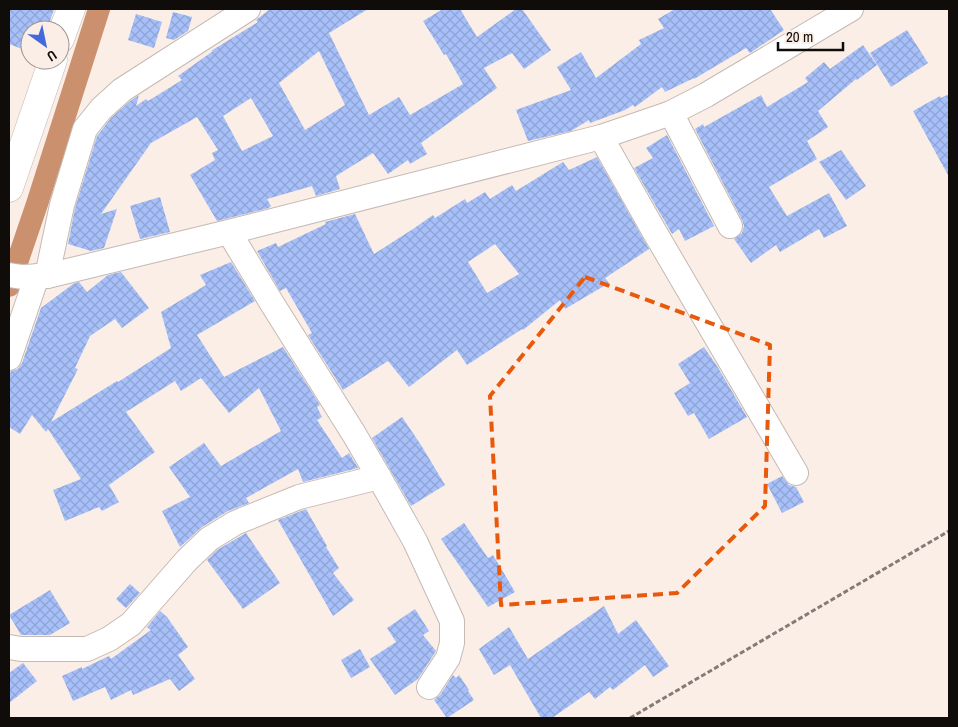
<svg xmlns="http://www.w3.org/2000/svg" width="958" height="727" viewBox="0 0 958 727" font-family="'Archivo Narrow',sans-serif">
<defs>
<pattern id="building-cross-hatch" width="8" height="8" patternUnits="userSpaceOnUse" patternTransform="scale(1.25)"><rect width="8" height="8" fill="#a7c0f9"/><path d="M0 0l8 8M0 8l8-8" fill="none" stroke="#8fa4d4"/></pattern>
</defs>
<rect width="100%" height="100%" fill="#fbeee7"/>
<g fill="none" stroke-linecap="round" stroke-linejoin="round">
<path stroke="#cb906e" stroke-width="22" d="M9 286 37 204 99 9"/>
</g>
<g fill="url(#building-cross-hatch)" fill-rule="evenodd">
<path d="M9 9H54L47 30H30V52L9 44Z"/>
<path d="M270 9H368L329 33 369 115 399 97 410 115 463 84 446 54 444 55 423 21 443 9H460L477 37 516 9H522L551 50 524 69 512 53 484 68 497 88 421 143 427 154 410 164 408 160 388 174 373 153 336 176 340 189 316 196 312 186 267 199 271 206 269 208 217 221 190 175 215 160 212 153 218 150 197 117 151 143 101 214 117 209 104 248 91 251 68 244 75 208 97 136 111 118 130 101 139 95 136 106 146 99 148 101 182 80 178 76 213 51H211L258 22 256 20ZM319 51 345 105 305 130 279 83ZM251 98 273 136 242 151 223 116Z"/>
<path d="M675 9H770L784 30 750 53 746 48 694 79V78L665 92 662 87 635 107 633 105 625 110 590 123 589 120 571 131 528 141 516 110 571 90 557 67 581 52 596 78 641 44 639 40 664 28 658 19Z"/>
<path d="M173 12 192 17 188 31 174 40 166 38Z"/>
<path d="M136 14 162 22 154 48 128 40Z"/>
<path d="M907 30 928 63 891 87 870 53Z"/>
<path d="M863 45 877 65 857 80 856 79 818 111 828 127 807 141 817 159 769 187 787 216 829 193 847 226 824 238 819 229 780 252 776 245 751 263 734 239 742 233 744 226 742 220 695 129 703 124 704 127 761 95 767 107 808 82 805 78 824 62 830 69Z"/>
<path d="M949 94V177L913 111 940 96 941 98Z"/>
<path d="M667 135 714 226 685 241 679 229 672 234 634 168 653 158 646 148Z"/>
<path d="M841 150 866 186 846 200 819 162Z"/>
<path d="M597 157 649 249 605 278 609 283 565 309 560 300 523 330 522 329 467 365 457 350 409 387 388 361 343 390 308 335 312 333 286 288 280 291 257 251 276 243 278 247 326 224 325 222 355 214 374 254 413 229 433 215 435 218 465 199 467 203 485 192 490 199 512 185 516 191 563 162 569 170ZM495 244 519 274 487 293 468 262Z"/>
<path d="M160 197 170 232 140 239 130 206Z"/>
<path d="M231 262 255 301 197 335 224 377 283 347 320 405 317 407 322 417 317 420 342 458 349 453 358 468 303 482 298 469 246 498 249 503 228 511 202 527 180 547 162 511 190 497 169 467 204 443 221 466 281 431 259 388 229 413 201 378 181 391 175 381 126 412 155 452 109 485 119 502 102 511 99 507 65 521 53 490 81 479 48 429 46 432 32 415 20 434 9 427V375L11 371 18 369 22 363 41 308 73 284 79 282 87 292 108 275 121 272 149 308 122 328 115 319 90 336 75 368 78 369 51 422 117 381 118 382 171 348 161 312 206 285 200 275Z"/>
<path d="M704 347 717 366 747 417 709 439 694 413 688 416 674 393 690 383 678 364Z"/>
<path d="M402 417 421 445 445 485 411 506 372 438Z"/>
<path d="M782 476 789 485 796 487 804 502 782 513 767 484Z"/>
<path d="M306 509 327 546 326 547 339 568 333 573 354 600 333 616 278 520Z"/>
<path d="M464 523 488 558 493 555 515 592 488 607 441 539Z"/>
<path d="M246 533 280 583 243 609 207 560 217 550Z"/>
<path d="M130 584 140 593 126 608 116 599Z"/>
<path d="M50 590 70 623 50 635H21L9 615Z"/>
<path d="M604 606 618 634 636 620 669 666 653 677 645 665 613 690 610 687 595 699 589 692 552 718H541L510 665 494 675 479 649 509 627 528 659Z"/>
<path d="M415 609 429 631 423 635 436 651 418 679 395 695 370 659 396 642 387 628Z"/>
<path d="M160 611 167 617 188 647 178 655 195 679 179 691 170 679 133 695 131 690 111 700 105 687 73 701 62 676 82 667V669L109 656 111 659 151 630 147 627Z"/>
<path d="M360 649 370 667 351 678 341 660Z"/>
<path d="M23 663 37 681 9 703V673Z"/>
<path d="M453 675 456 678 459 675 469 690 468 691 474 700 447 718 434 700 440 695Z"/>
</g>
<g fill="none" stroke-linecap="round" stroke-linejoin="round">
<g stroke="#c5b9b3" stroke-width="26">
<g id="minor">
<path d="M671 113 730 226"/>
<path d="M601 137 654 231 796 473"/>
<path d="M229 232 273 305 354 434 379 477 415 541 452 621V643L448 658 429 687"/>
<path d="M9 275 22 277 47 276 229 232 601 137 671 113 706 95 851 9"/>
<path d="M47 276 62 205 85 129 101 109 122 90 248 9"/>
<path d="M9 358 37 276"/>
<path d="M9 647 21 649H87L109 639 131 624 187 560 209 539 235 523 299 497 379 477"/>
</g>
</g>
<g stroke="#c5b9b3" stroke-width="29">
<g id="major">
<path d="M60 39 71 9"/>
<path d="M9 188 53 60"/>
</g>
</g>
<path stroke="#847b77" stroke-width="3" stroke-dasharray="5 2.5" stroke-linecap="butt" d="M630 718 949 531"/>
<use href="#minor" stroke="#fff" stroke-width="24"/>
<use href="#major" stroke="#fff" stroke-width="28"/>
</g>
<path fill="none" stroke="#e8590c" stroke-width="4" stroke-dasharray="10 6" stroke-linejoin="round" d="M585 277 770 345 765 506 677 593 501 605 490 396Z"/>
<rect width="958" height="727" fill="none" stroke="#100c0a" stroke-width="20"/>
<g transform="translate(45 45) rotate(147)"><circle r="24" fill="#fbeee7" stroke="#9d948f"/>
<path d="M0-4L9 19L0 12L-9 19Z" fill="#426adc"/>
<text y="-8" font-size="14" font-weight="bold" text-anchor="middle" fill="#100c0a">U</text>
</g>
<path d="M778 42v8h65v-8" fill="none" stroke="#100c0a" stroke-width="2.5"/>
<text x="786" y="42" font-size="15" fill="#100c0a" stroke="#fbeee7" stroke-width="4" paint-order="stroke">20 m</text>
</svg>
